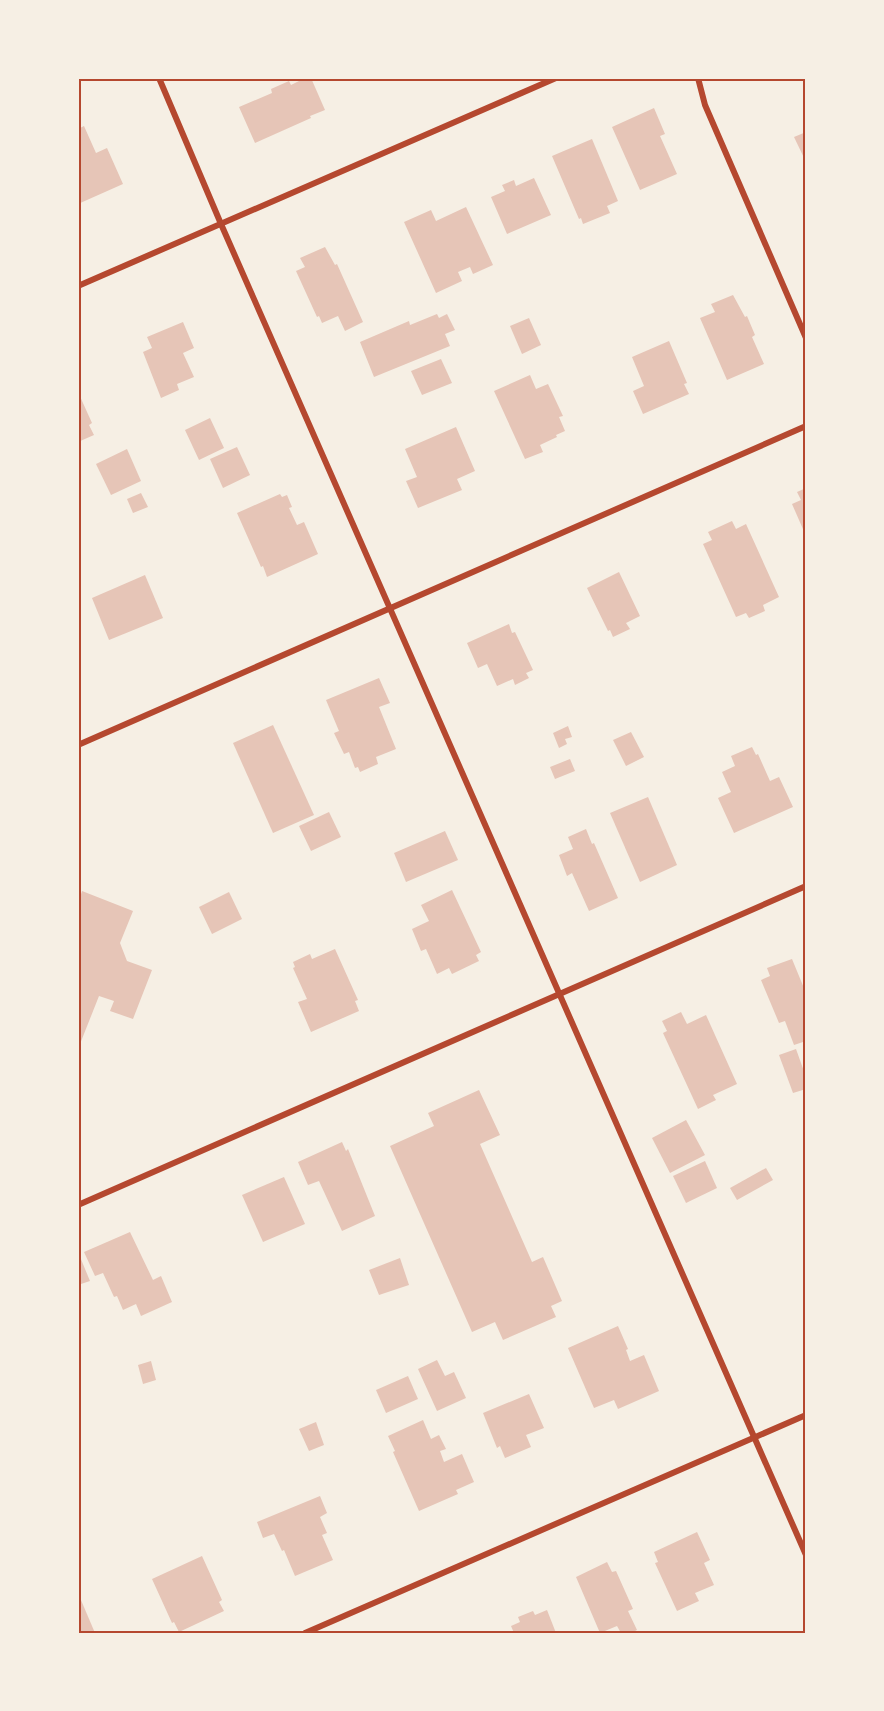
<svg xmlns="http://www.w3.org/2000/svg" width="884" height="1711" viewBox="0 0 884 1711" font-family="'PT Sans',sans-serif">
<rect width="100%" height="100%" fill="#f6efe4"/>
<g fill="#e6c5b7">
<path d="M305 78H311L325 110 310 116 311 118 255 143 239 107 272 93 271 89 289 81 291 85Z"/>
<path d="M654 108 665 134 660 136 677 174 640 190 612 127Z"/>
<path d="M84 126 96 153 107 148 123 184 78 204V129Z"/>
<path d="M806 132V162L794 137Z"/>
<path d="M592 139 618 201 607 206 610 213 583 224 581 218 579 219 552 156Z"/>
<path d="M534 178 551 215 507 234 491 197 505 191 502 185 514 180 516 186Z"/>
<path d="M466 207 493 265 473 274 470 267 458 272 462 281 436 293 404 222 431 210 436 221Z"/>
<path d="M325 247 335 265 337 264 363 322 345 331 338 316 322 323 319 316 317 317 296 271 305 267 300 258Z"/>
<path d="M733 295 745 317 747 316 755 335 752 337 764 364 727 380 700 318 715 312 711 304Z"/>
<path d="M437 314 439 318 447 314 455 330 445 334 450 346 374 377 360 342 409 321 410 325Z"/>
<path d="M529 318 541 345 522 354 510 326Z"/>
<path d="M183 322 194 348 183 353 194 377 177 384 179 390 161 398 143 352 152 348 147 337Z"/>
<path d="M669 341 687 383 684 384 689 394 643 414 633 391 644 386 632 357Z"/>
<path d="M441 359 452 383 422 395 411 371Z"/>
<path d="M530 375 536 389 548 384 563 416 559 417 565 431 556 435 557 437 540 445 543 452 525 459 494 391Z"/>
<path d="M78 392 92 423 89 425 94 435 78 442Z"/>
<path d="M210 418 224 448 199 460 185 430Z"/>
<path d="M456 427 475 471 457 479 462 490 418 508 406 481 417 477 405 449Z"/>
<path d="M237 447 250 475 223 488 210 459Z"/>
<path d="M127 449 141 481 111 495 96 464Z"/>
<path d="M806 488V536L792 504 801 500 797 492Z"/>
<path d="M141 493 148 507 133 513 127 499Z"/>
<path d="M280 494 282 497 287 495 292 507 289 508 297 525 304 522 318 554 267 577 263 566 261 567 237 513Z"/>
<path d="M732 521 736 529 746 524 779 597 763 605 765 611 749 618 746 613 736 617 703 544 712 540 708 532Z"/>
<path d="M619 572 640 616 626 623 630 629 613 637 610 630 608 631 587 588Z"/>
<path d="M145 575 163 618 109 640 92 598Z"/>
<path d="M509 624 512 633 515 632 533 670 526 673 529 678 515 685 513 679 497 686 487 664 478 668 467 643Z"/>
<path d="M379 678 390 703 379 707 396 749 376 757 378 764 360 772 358 767 355 768 349 752 344 754 334 733 339 731 326 700Z"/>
<path d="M273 725 314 815 273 833 233 743Z"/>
<path d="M568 726 572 737 565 739 567 744 559 748 553 733Z"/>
<path d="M631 732 644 757 626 766 613 740Z"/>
<path d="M752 747 756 755 758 754 770 781 779 777 793 807 734 833 718 798 731 792 722 772 735 766 731 756Z"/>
<path d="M570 759 575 771 555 779 550 767Z"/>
<path d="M648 797 677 865 640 882 610 813Z"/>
<path d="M329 812 341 837 311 851 299 826Z"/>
<path d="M586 829 592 844 594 843 618 898 589 911 572 873 567 876 559 855 573 849 568 837Z"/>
<path d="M445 831 458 860 406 882 394 853Z"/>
<path d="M452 890 481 952 476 955 479 961 452 974 449 968 437 974 426 949 421 951 412 929 429 921 421 905Z"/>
<path d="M82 891 133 911 120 943 127 961 152 970 133 1019 110 1011 114 1001 99 996 78 1049V903Z"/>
<path d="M229 892 242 919 212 934 199 907Z"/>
<path d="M335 949 358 1000 355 1001 359 1011 311 1032 298 1002 307 999 293 968 295 967 293 962 310 954 312 959Z"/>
<path d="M792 959 806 993V1041L794 1045 785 1021 779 1023 761 980 770 976 767 968Z"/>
<path d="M681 1012 687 1024 706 1015 737 1084 713 1095 716 1100 698 1109 663 1033 667 1031 662 1021Z"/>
<path d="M796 1049 806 1077V1089L793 1093 779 1055Z"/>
<path d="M479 1090 500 1135 480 1144 532 1262 543 1257 562 1301 551 1306 556 1317 503 1340 495 1322 472 1332 390 1146 434 1126 428 1113Z"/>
<path d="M686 1120 705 1155 670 1173 652 1138Z"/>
<path d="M342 1142 346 1151 348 1149 375 1216 342 1231 319 1181 308 1185 298 1162Z"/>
<path d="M705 1161 717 1188 686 1203 673 1176Z"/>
<path d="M766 1168 773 1180 737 1200 730 1188Z"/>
<path d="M284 1177 305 1224 263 1242 242 1195Z"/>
<path d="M130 1232 153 1280 161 1276 172 1302 141 1316 136 1304 123 1310 117 1296 114 1297 103 1273 95 1276 84 1252Z"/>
<path d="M78 1252 90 1281 78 1285Z"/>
<path d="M400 1258 409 1285 379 1295 369 1270Z"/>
<path d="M618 1326 628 1349 626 1350 630 1361 644 1355 659 1391 618 1409 614 1400 594 1408 568 1348Z"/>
<path d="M437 1360 445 1376 454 1372 466 1398 437 1411 418 1369Z"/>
<path d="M151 1361 156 1380 143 1384 138 1365Z"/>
<path d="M408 1376 418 1399 386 1413 376 1390Z"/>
<path d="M529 1394 544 1428 526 1435 531 1447 505 1458 500 1446 497 1448 483 1413Z"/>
<path d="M423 1420 431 1439 439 1435 446 1449 440 1451 444 1462 462 1454 474 1482 456 1490 458 1494 419 1511 393 1452 395 1451 388 1436Z"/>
<path d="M316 1422 324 1445 309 1451 299 1429Z"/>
<path d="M320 1496 327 1513 320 1517 327 1533 322 1535 333 1560 295 1576 284 1550 282 1551 274 1534 263 1538 257 1522Z"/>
<path d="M697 1532 710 1560 704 1563 714 1585 695 1593 699 1601 677 1611 655 1563 658 1562 654 1552Z"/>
<path d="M202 1556 222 1600 219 1602 224 1611 179 1632 174 1622 172 1623 152 1579Z"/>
<path d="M607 1562 612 1572 616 1571 633 1609 628 1611 637 1630 631 1633H621L617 1626 600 1633 576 1577Z"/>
<path d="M78 1593 95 1633H78Z"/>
<path d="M547 1610 556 1633H514L511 1626 520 1622 518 1617 533 1611 535 1615Z"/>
</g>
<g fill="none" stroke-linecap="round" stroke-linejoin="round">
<g stroke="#b5482f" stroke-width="6">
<path d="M159 78 221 224 806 1555"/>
<path d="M698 78 705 105 806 338"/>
<path d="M78 286 556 78"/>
<path d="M78 745 806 426"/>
<path d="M78 1205 806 886"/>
<path d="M305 1633 806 1415"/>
</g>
</g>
<rect width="884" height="1711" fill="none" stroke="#f6efe4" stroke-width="159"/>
<rect x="80" y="80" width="724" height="1552" fill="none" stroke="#b5482f" stroke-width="2"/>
</svg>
